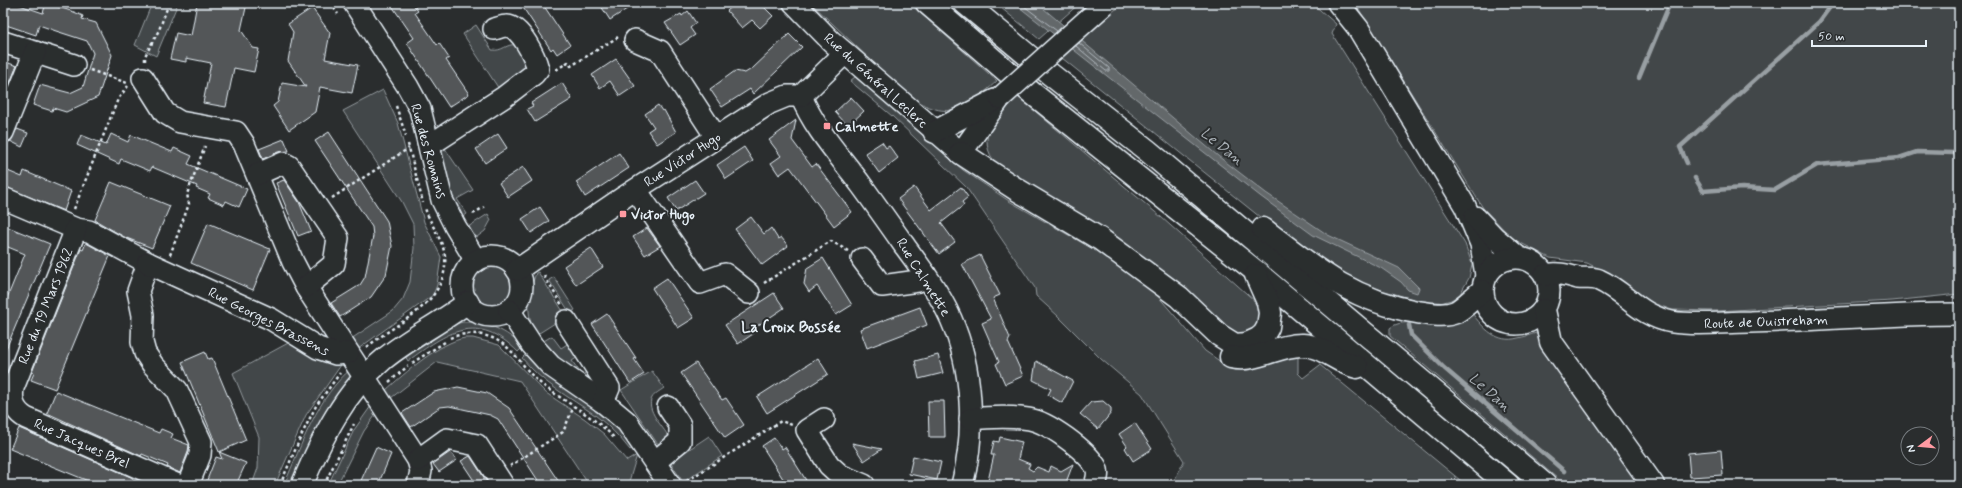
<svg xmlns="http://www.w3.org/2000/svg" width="1962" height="488" viewBox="0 0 1962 488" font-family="Mynerve,sans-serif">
<rect width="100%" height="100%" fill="#2a2d2e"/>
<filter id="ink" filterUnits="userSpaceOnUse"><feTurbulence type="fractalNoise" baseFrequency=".025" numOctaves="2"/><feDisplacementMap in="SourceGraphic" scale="8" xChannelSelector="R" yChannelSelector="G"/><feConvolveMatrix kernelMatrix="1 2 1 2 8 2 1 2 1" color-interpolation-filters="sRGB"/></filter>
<g filter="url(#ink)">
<g fill="#424648" stroke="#959ca0">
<path d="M152 3H178L156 56 135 45Z"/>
<path d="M811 3H909L997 81C961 114 944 122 903 91Z"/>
<path d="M995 3H1080L1039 39Z"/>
<path d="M1125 3H1312L1336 24 1332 34 1465 244 1472 264 1469 278 1460 294 1451 300 1433 305 1368 286 1339 273 1296 246 1062 58 1112 12Z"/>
<path d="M1355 3H1959V294L1892 301 1716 311 1672 310 1650 302 1616 277 1587 263 1550 258 1513 239 1483 208Z"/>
<path d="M476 25 492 50C502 52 507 43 516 45L528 68 499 89 463 34Z"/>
<path d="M855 77 963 170 1009 201 1100 253 1151 288 1205 351 1221 362 1298 351V373L1303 378 1320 365 1466 485H1172L1184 461 1142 394 1101 359 1058 316 1036 296 1035 288 966 187 892 116 850 81Z"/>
<path d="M383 90 398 123 424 222 441 257 437 285 433 295 358 349 351 339 393 311 403 299 410 282 414 248 413 224 402 202 343 111Z"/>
<path d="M1017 96 1161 217 1256 302 1260 312 1257 327 1244 335 1233 334 1148 260 997 165C974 137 995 116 1017 96Z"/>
<path d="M440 147H444L473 190 457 199 467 214 460 219 449 195Z"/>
<path d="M488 214 491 220 485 231 477 237 473 234 468 227Z"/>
<circle cx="492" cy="285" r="20"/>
<path d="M538 272 566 316 536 335C525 314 528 295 536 273Z"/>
<path d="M554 277 575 310 570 313 549 280Z"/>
<path d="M1472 313C1483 328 1497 344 1518 338 1524 337 1530 335 1536 333L1545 349 1640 485H1565L1390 336V328C1405 316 1428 328 1446 326 1454 325 1465 317 1472 313Z"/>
<path d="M463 322C488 322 506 330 523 347L518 352C477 311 447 332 408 361L404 354 451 325Z"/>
<path d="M552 336 561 348 572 341 581 355 572 361 582 375 591 369 600 387 560 363 542 342Z"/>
<path d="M465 338H473L499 345 546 393 585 419 604 434 627 461 637 455 628 485H589L520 381 437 362 391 398 386 390C405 373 440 342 465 338Z"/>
<path d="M290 342 341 365 306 415 275 485H252L258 468 259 437 233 373Z"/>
<path d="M527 353 613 421 636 446 630 450C620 437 608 425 595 415 569 397 542 383 522 358Z"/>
<path d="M352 368 355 373 293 485H284C302 444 317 397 352 368Z"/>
<path d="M652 371 664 388C660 391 654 394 652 398 645 409 663 427 669 437L668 440 662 444 657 443 621 390Z"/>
<path d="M371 406 377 413 364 431 337 485H328L354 430Z"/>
<path d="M709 436 722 456 683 482 670 462Z"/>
</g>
<path fill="#63686b" stroke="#989fa3" d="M1014 3H1037L1218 156 1266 193 1328 235 1399 268 1419 288 1417 293 1408 290 1401 282 1381 268 1313 235 1260 196Z"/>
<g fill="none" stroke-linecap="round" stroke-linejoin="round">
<g stroke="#b3bac0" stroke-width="1">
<path d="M1020 3 1057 31"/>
<path d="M1076 46 1106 71H1109V68L1079 43"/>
</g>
<g stroke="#989fa3" stroke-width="4.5">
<path d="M1639 78 1670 3"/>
<path d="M1687 163 1680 147 1819 22 1833 3"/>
<path d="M1695 178 1703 191 1742 188 1775 190 1817 165 1899 158 1917 152 1954 153 1959 148"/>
<path d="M1409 325 1411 335 1444 368 1564 471"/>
</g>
</g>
<g fill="#535759" stroke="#e8f1f8">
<path d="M3 3H14L43 13 46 3 74 12 83 16 82 19 96 23 112 55 98 97 66 112 53 108 52 111 33 105 40 85 70 93 83 87 93 53 87 41 56 31 39 25 36 35 3 24Z"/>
<path d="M197 3 218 5 219 3H247L241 30 253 48 259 49 254 72 234 68 226 107 203 103 211 63 186 58V62L170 59 176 33 191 36Z"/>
<path d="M390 3H412L418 11 415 13 437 45 439 43 449 58 446 60 469 94 449 107 407 43 414 38Z"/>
<path d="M520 3H542L570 45 557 54 553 48 551 50Z"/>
<path d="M599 3H636L610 20Z"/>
<path d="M736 3H760L773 16 760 28 752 20 742 28 727 11Z"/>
<path d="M312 8 330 33 325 59 358 65 352 93 320 87 315 112 289 130 273 106 278 102 282 83 306 87 288 61 293 32 288 24Z"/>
<path d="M688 11 696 23 690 28 695 35 680 45 665 23 681 14 682 16Z"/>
<path d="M789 34 802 47 753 94 750 89 722 107 710 89 735 71 745 73 753 68Z"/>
<path d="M616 59 635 86 620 96 610 81 600 88 592 75Z"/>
<path d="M3 61 17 66 9 85 3 83Z"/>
<path d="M562 83 572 99 535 122 527 109 533 106 531 103Z"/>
<path d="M851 97 864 111 848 126 835 112Z"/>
<path d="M658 105 662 111 664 110 676 132 657 144 648 131 654 127 645 114Z"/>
<path d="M796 120 792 140 812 167 816 164 852 212 834 226 790 167 779 175 771 163 781 156 769 140Z"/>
<path d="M17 129 28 133 22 147 10 141Z"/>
<path d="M329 132 387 221 392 246 386 275 371 297 340 317 331 303 360 285 365 277 373 236 372 227 315 141Z"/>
<path d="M111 134 128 142 131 135 172 152 174 148 192 156 188 164 247 189 239 207 226 201 224 205 208 198 210 194 196 188 197 186 152 167 150 171 121 159 119 164 77 145 81 135 106 145Z"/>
<path d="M498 134 507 148 485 163 476 149Z"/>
<path d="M284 139 289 151 278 152 263 159 259 149Z"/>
<path d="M882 142 886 148 889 146 898 158 879 173 865 153Z"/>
<path d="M744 147 753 161 726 179 717 165Z"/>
<path d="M619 153 629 168 585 197 576 182Z"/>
<path d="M523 167 532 181 508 197 499 183Z"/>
<path d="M3 169 22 177 24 171 71 191 64 211 3 186Z"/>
<path d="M284 180 299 202 311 231 298 236 276 183Z"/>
<path d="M695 180 704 193 676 211 668 198Z"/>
<path d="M111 182 170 206 152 248 124 237 95 220Z"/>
<path d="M914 187 931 210 961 187 968 197 962 202 964 205 941 223 955 242 939 254 898 199Z"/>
<path d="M540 207 549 221 531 233 522 219Z"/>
<path d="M751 217 764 234 771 228 778 239 781 237 788 246 762 265 735 229Z"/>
<path d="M208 223 270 249 253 290 191 263Z"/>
<path d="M3 225 50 244 3 356V308L25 254 3 245Z"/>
<path d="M647 228 660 246 645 255 633 237Z"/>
<path d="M86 243 110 256 55 389 31 380 34 373 32 372 81 249 83 250Z"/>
<path d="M591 248 603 267 576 285 564 266Z"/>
<path d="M980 255 1000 295 993 298 1010 338 1008 342 1023 376 1005 384 996 364 999 362 982 323 991 319 962 264Z"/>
<path d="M823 258 852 305 836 315 817 286 809 292 804 284 807 268Z"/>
<path d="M667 278 694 318 678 328 652 288Z"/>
<path d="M774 293 784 308 751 330 753 334 738 344 725 325Z"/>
<path d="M920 307 927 325 867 348 860 329Z"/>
<path d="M607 314 636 358 634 359 644 374 630 383 592 324Z"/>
<path d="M205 352 208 359 212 358 246 440 219 452 246 463 236 485H205L216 457 222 459 182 362Z"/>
<path d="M938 355 943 373 919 379 915 361Z"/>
<path d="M818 358 828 374 767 413 757 397Z"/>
<path d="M1036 361 1073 381 1062 403 1048 395 1051 389 1033 380Z"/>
<path d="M696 363 722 400 726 398 744 425 725 438 681 373Z"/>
<path d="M458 387 487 393 509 408 561 485H541L498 419 490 415 449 406 440 407 411 427 402 413 434 392Z"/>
<path d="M56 391 159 433 161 429 173 434 171 438 189 445 188 452 180 473 167 467 168 465 142 454 141 456 47 413Z"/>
<path d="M928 401H944L945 437H929Z"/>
<path d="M1103 401 1111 408V413L1098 429 1080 414 1091 402Z"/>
<path d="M1135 423 1152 449 1133 461 1125 448 1127 446 1119 434Z"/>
<path d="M19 428 133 478 130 485H98L10 449Z"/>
<path d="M1000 437 1022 442 1018 459 1030 464 1028 468 1033 471 1037 467 1049 472 1051 466 1061 471 1073 464 1065 485H987L994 455H991L994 441 999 442Z"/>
<path d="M774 438 782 449 785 447 809 485H787L762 446Z"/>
<path d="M852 443 882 449 864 461Z"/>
<path d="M376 447 391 454 378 485H359Z"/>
<path d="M1721 450 1723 475 1690 477 1688 453Z"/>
<path d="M450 452 457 460 439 472 433 464Z"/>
<path d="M470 456 489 485H477L461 461Z"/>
<path d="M913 456 941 462 937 480 909 474Z"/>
</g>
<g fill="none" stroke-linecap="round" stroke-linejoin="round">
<g stroke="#e8f1f8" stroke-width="24">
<g id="minor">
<path d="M354 3 408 87 420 109 442 200 455 226 476 261"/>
<path d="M794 3 831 41 961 153 1000 98"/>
<path d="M1338 3 1358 28 1465 206 1481 244 1486 275"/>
<path d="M635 40 660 51 716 137"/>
<path d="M3 42 74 65"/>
<path d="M143 78 165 113 180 122 236 132 244 144 293 262 306 287 418 460 421 471 418 485"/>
<path d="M801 96C815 130 840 156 862 186 876 205 890 225 904 245 921 268 939 292 951 319 973 369 976 432 962 485"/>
<path d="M3 132 35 52"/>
<path d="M934 132 995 100"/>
<path d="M430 145 504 97 534 74 538 69C535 57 521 27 507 26 503 26 498 28 494 29"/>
<path d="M258 174 283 163 289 166 338 238 334 264 306 287"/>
<path d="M636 190 700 283 725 274 749 293"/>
<path d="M3 198 76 229 89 231 148 263 138 291 143 315 142 342 145 353 153 365 177 390 201 442 200 455 188 485"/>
<path d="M1475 217 1494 237 1518 257"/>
<path d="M76 229 13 388C11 401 14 411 26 418L178 485"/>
<circle cx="492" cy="286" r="30"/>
<circle cx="1516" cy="291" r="33"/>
<path d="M862 259 882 286 918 281 925 274"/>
<path d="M148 263 271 319 318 348 336 354 348 353"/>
<path d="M517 270 624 197 770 103 787 96H801L845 53"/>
<path d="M1545 275C1557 272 1567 275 1578 278 1585 279 1593 277 1599 280 1626 292 1639 316 1672 322 1697 326 1725 322 1750 322 1820 320 1889 314 1959 314"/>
<path d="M509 310 532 345 551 366 603 402 627 422 670 485"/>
<path d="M566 321 609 388 603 402"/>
<path d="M824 419 807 430 829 465 840 475 864 485"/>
<path d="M970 419C989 417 1010 416 1029 419 1048 422 1086 450 1096 467 1099 473 1097 479 1095 485"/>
<path d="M418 460 447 439 477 445 503 485"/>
<path d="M655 462 680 441V425L668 407"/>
<path d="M302 485C322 438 344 392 384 359 411 337 441 323 468 302"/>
</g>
</g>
<g stroke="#e8f1f8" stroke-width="25">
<g id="highway">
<path d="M927 3 1032 93 1254 270 1508 485"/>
<path d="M965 3 1050 74 1148 151 1545 485"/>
<path d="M961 153 1016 189 1100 239 1179 297 1219 335 1235 345 1247 344 1258 339 1264 334 1268 327 1270 313 1268 302 1256 275"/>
<path d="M1263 229C1314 268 1351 300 1417 312 1429 314 1444 317 1456 312 1465 307 1474 297 1482 291"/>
<path d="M1544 310 1551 342 1653 485"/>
<path d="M1231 357C1256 363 1278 344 1303 345 1324 346 1338 363 1357 367"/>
</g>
</g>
<g stroke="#e8f1f8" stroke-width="2.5" stroke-dasharray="3 3" stroke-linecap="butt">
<path d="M330 3 338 14"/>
<path d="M145 61V56L159 30 169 3"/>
<path d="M90 70 127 83"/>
<path d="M556 70 568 62 571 66 618 37"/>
<path d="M396 106 406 136"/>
<path d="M408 144 423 203"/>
<path d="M332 198 409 148"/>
<path d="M74 209 118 99 128 86"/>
<path d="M473 214 484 207"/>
<path d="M170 255 189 204 187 194 205 146"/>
<path d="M544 276 562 305"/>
<path d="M764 283 831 241 848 251"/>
<path d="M450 338C466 331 486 333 500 342 516 352 525 370 539 382 563 402 594 415 615 439"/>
<path d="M367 347C396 322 449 304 445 256 443 240 430 224 425 208"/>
<path d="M412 363 445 342"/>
<path d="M389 382 408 366"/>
<path d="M510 466 563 432 574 406"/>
<path d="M687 481 781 421 792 425"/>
<path d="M280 485 302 434 316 406 340 373"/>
<path d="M324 485 354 424"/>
</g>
<use href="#minor" stroke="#2a2d2e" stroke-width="21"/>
<use href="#highway" stroke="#2a2d2e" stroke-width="22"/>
<g stroke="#e8f1f8" stroke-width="24" stroke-linecap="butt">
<path id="minor-bridge" d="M1000 98 1105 4"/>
</g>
<use href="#minor-bridge" stroke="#2a2d2e" stroke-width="21"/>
</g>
</g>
<g fill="#ff9aa2" stroke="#2a2d2e" stroke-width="1.5">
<rect x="823" y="122" width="8" height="8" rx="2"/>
<rect x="619" y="210" width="8" height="8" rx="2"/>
</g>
<g text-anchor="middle" stroke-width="4" stroke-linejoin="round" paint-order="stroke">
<g font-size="14" fill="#e8f1f8" stroke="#2a2d2e">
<text transform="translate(876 80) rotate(42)" y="5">Rue du Général Leclerc</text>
<text transform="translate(429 151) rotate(74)" y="5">Rue des Romains</text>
<text transform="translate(682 159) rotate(-33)" y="5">Rue Victor Hugo</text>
<text transform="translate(924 277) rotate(58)" y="5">Rue Calmette</text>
<text transform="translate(45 306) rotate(-68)" y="5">Rue du 19 Mars 1962</text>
<text transform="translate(269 321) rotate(27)" y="5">Rue Georges Brassens</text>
<text transform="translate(1766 321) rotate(-2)" y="5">Route de Ouistreham</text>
<text transform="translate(82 443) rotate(24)" y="5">Rue Jacques Brel</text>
</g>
<g font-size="14" font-weight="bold" fill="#e8f1f8" stroke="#2a2d2e" text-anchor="start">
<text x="835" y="131">Calmette</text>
<text x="631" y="219">Victor Hugo</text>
</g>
<g font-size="15" font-style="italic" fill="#acb3b9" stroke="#2a2d2e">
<text transform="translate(1222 146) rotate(39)" y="5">Le Dan</text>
<text transform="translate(1490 392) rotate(41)" y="5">Le Dan</text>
</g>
<g font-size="15" font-weight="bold" fill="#e8f1f8" stroke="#2a2d2e">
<text x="791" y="332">La Croix Bossée</text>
</g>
</g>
<rect width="1962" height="488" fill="none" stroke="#2a2d2e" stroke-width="16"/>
<rect x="8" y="8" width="1946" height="472" fill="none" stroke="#e8f1f8" stroke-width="1.5" filter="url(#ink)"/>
<g transform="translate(1920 446) rotate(254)"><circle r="19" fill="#2a2d2e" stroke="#767b7f"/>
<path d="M0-3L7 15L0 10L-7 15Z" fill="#ff9aa2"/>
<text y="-6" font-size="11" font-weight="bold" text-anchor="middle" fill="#e8f1f8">N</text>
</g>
<path d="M1812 40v6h114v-6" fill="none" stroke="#e8f1f8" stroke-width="2"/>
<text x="1818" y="40" font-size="12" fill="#e8f1f8" stroke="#2a2d2e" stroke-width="3" paint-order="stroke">50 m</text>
</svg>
